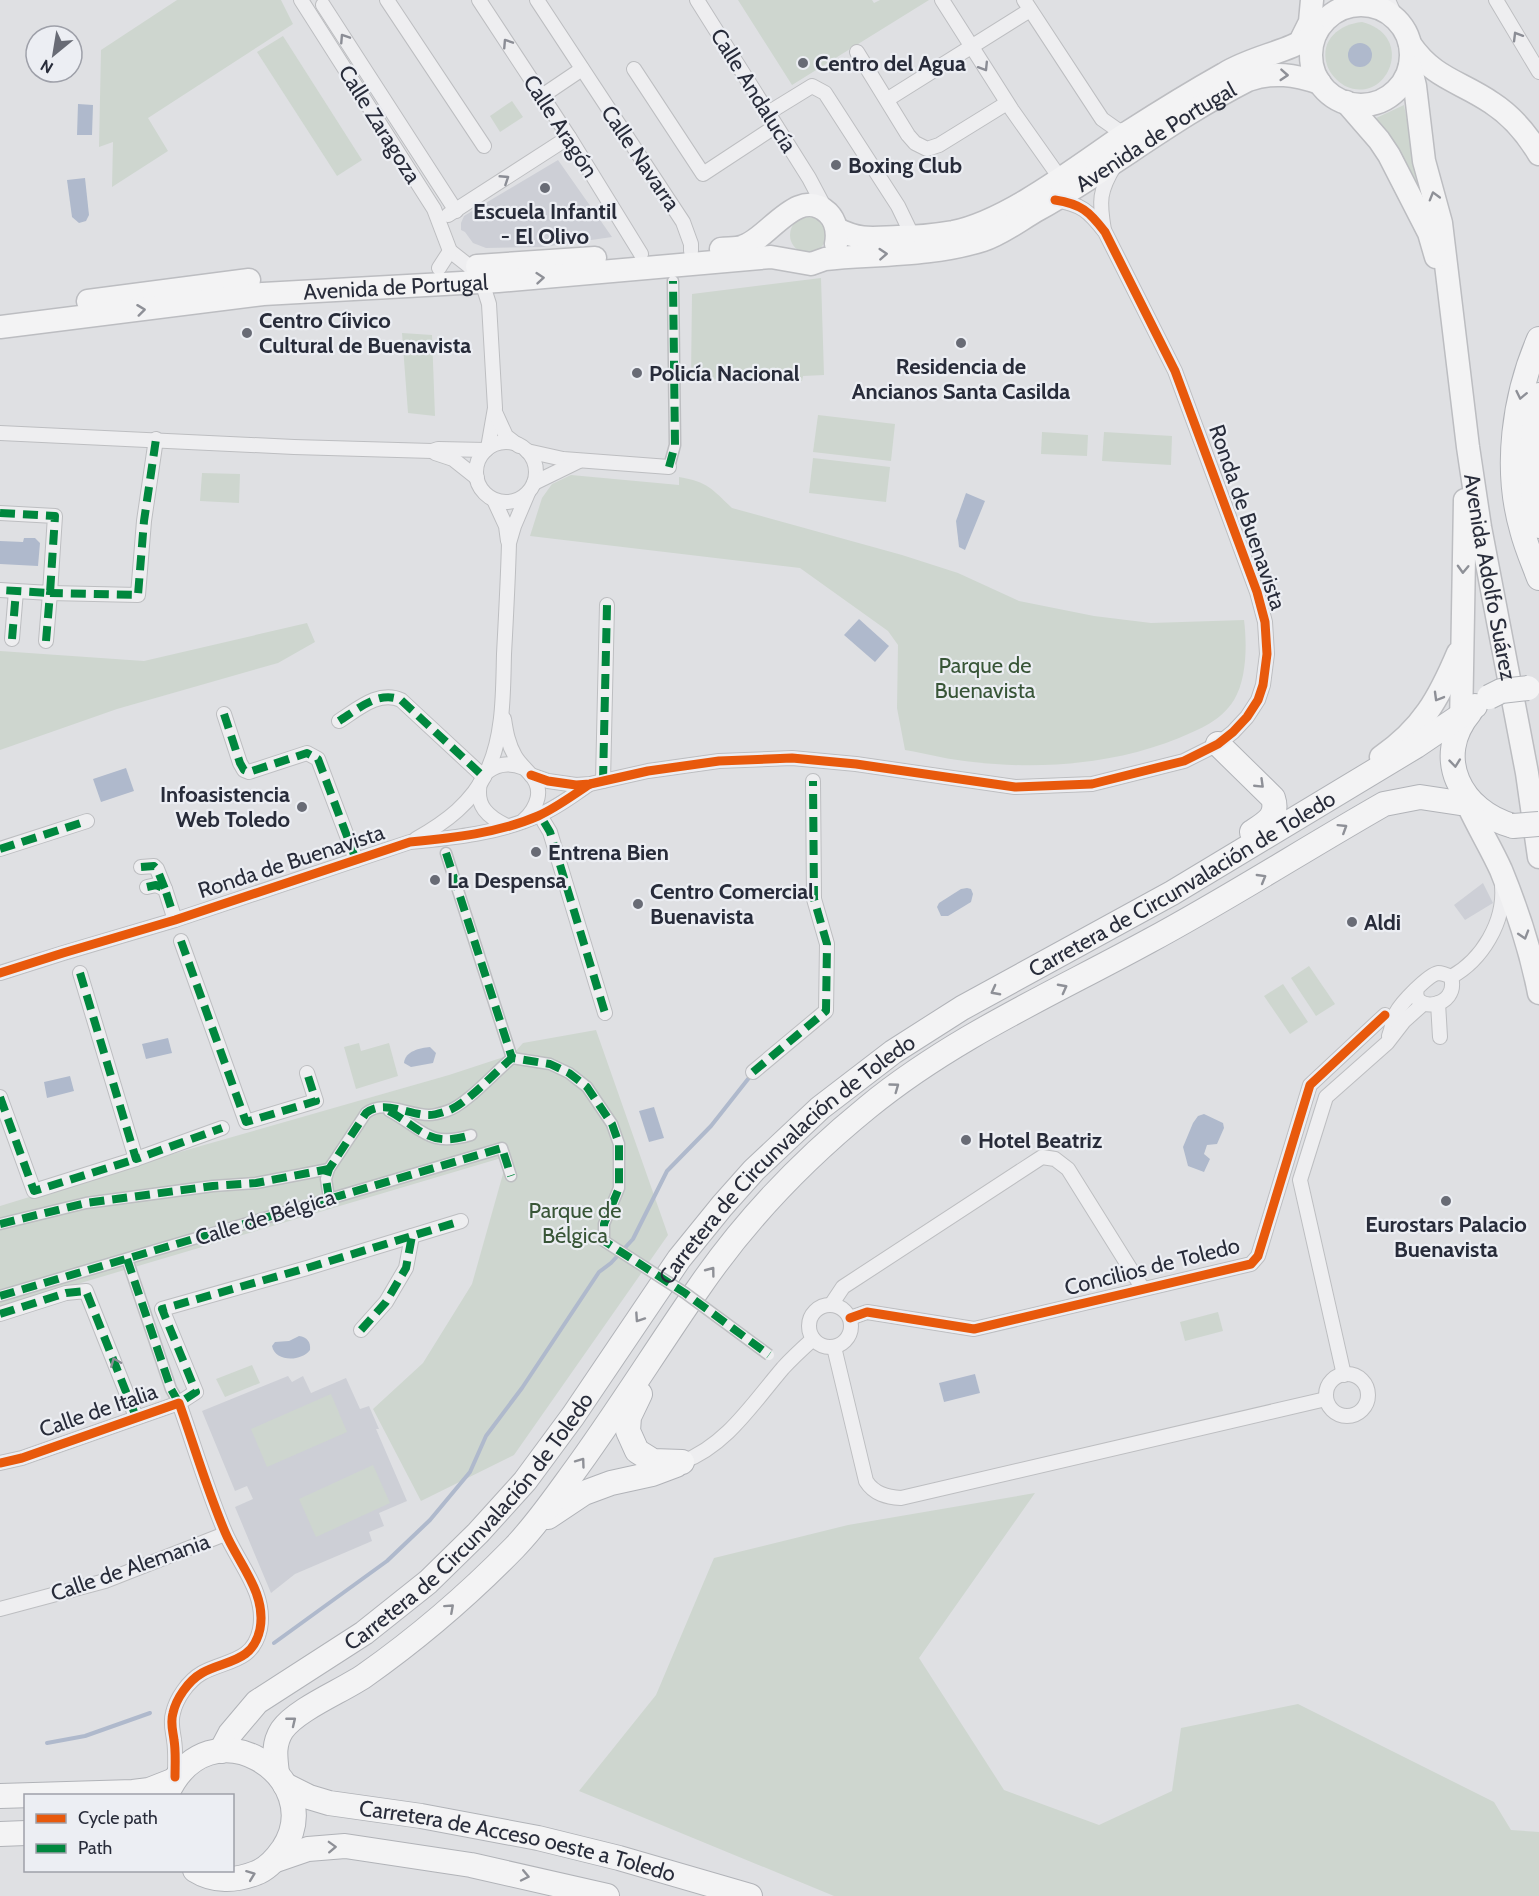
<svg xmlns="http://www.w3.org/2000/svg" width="1539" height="1896" viewBox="0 0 1539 1896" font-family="Cabin,sans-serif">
<rect width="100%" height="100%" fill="#dfe0e3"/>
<g fill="#cdcfd6">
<path d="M558 160 612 237 543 247 486 248 473 243 465 232 461 230V223L464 216Z"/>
<path d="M1483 883 1493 903 1465 920 1454 905Z"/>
<path d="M288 1376 292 1382 303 1376 311 1393 346 1378 360 1409 369 1406 379 1429H376L407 1501 379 1513 384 1526 369 1532 372 1541 295 1574 271 1593 235 1507 253 1499 247 1486 235 1491 202 1411Z"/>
</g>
<g fill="#ced6cf">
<path d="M177 0H281L293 24 148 118 168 151 112 187 113 142 99 147 101 50Z"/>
<path d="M738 0H872L874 3 880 0H929L792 85Z"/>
<path d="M1362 22C1417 36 1387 106 1345 86 1337 81 1330 74 1327 65 1319 40 1340 24 1362 22Z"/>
<path d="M283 36 362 160 337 176 257 52Z"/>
<path d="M512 101 523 117 500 132 490 116Z"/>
<path d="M1404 105 1420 187 1414 181 1374 119Z"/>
<circle cx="808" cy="235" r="18"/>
<path d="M821 278 824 375 803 376 802 381 691 379 692 294Z"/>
<path d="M402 333 432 335 435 416 408 413Z"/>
<path d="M818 415 895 424 891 461 813 452Z"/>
<path d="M1042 432 1088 435 1087 456 1041 454Z"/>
<path d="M1104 432 1172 436 1171 465 1102 461Z"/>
<path d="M813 458 890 467 886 502 809 493Z"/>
<path d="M202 473 240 474 239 503 200 501Z"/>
<path d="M571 475 679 485V477C708 482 712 489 732 508L902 555 958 573 1019 601 1094 616 1151 623 1244 620C1247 643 1247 679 1234 700 1220 722 1201 728 1179 738 1115 764 1041 770 973 762 950 760 928 754 905 750L897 708 898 645 888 631 800 568 530 536 542 498 552 484Z"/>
<path d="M307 623 315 642 278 663 117 709 0 750V651L144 661Z"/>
<path d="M1309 966 1335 1004 1316 1016 1291 978Z"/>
<path d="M1283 984 1308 1022 1290 1034 1264 996Z"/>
<path d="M596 1030 668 1235 514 1455 421 1501 373 1409 423 1363 472 1284 508 1156 0 1307V1206L134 1165 449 1075 513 1054 523 1043Z"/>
<path d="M359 1043 361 1051 389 1043 398 1076 356 1089 344 1047Z"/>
<path d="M1218 1312 1223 1331 1185 1341 1180 1322Z"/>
<path d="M252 1365 260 1383 225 1397 216 1379Z"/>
<path d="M331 1394 347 1432 267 1467 251 1429Z"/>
<path d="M373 1465 390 1503 316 1537 299 1499Z"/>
<path d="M1035 1493 919 1658 1004 1790 1099 1825 1172 1791 1181 1728 1298 1704 1494 1802 1511 1830 1539 1832V1896H834L579 1791 656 1695 714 1558 848 1525Z"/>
</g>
<g fill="#afb9cc">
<circle cx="1360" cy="55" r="12"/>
<path d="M78 104 93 105 92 135H77Z"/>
<path d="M85 178 89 215 86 221 79 223 72 217 67 180Z"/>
<path d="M966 493 985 501 965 550 959 547 956 521Z"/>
<path d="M24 538H35L40 543 38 566 0 564V541L23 542Z"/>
<path d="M859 619 889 646 875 662 844 635Z"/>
<path d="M126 768 134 791 101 802 93 779Z"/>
<path d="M967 888 971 889 973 894 971 902 948 916H941L937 907 939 903 961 889Z"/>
<path d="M168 1038 172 1053 146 1059 142 1044Z"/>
<path d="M430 1047 436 1053 433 1063 411 1067 404 1063C405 1051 420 1048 430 1047Z"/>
<path d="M70 1076 74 1091 47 1098 44 1082Z"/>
<path d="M654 1107 664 1138 649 1142 639 1111Z"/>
<path d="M1204 1114 1223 1123 1224 1128 1217 1144 1207 1145 1204 1154 1210 1159 1204 1172 1188 1166 1183 1147 1193 1123 1198 1116Z"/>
<path d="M299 1336C307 1337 311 1342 310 1350 301 1362 275 1362 272 1346L275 1342 289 1341Z"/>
<path d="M975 1374 980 1393 944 1402 939 1383Z"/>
</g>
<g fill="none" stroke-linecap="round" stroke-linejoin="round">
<g stroke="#afb9cc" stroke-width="4">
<path d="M274 1643 387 1561 430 1520 470 1472 486 1436 522 1388 599 1272 611 1263 633 1239 667 1171 711 1126 752 1074"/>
<path d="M47 1743 85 1736 150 1713"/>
</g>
<g stroke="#bdbec1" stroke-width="13">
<g id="pedestrian">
<path d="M669 467 675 445 673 281"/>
<path d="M446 853 512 1058"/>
<path d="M389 1111C423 1129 428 1148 471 1135"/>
<path d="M329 1198 326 1179 329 1169 366 1113C384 1099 408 1115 429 1115 434 1115 441 1113 447 1111 466 1105 495 1072 512 1058L550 1064 569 1073 587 1087 612 1124 619 1144V1188L604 1224V1241"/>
<path d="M0 1224 86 1203 213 1186 256 1183 329 1169"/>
<path d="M127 1259 171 1389 179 1403"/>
<path d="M0 1296 502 1148 511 1176"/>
</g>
</g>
<g stroke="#bdbec1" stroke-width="16">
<g id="minor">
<path d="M301 0 434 209 450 251 469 266 482 282 489 304 495 408 488 448"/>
<path d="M387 0 484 146"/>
<path d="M479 0 569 137 641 254"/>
<path d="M537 0 683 222 691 244V251"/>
<path d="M697 0 809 178 826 210"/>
<path d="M942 0 1012 110 1060 178"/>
<path d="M1024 0 1102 119 1119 131 1130 128"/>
<path d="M1388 0 1397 20"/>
<path d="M1496 0 1539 72"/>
<path d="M323 5 456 211"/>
<path d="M1360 5 1364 0"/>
<path d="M857 52 908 135 915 143 927 149 939 145 1007 103"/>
<path d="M634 69 703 174 776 126"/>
<path d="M542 96 582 69"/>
<path d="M888 99 1030 10"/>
<path d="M768 113 812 86 825 93 898 206 913 237"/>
<path d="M448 215 569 137"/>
<path d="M1104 230C1099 201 1099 191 1115 165"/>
<path d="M439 268 450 251"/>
<path d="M495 412 506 436 519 446"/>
<path d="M0 433 294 447 432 451 438 449 486 450"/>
<circle cx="506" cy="472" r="30"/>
<path d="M527 451 563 459 669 467"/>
<path d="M435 453 453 459 477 478"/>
<path d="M534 483 579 461"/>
<path d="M494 500 506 526 508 541"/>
<path d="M0 513 55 516 50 593 0 590"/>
<path d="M12 639 16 591"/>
<path d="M46 641 50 593 138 595 144 521 156 439"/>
<path d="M224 714 240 763 244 770 249 772 307 753 318 759 356 860"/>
<path d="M504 719C506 732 508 744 515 756 519 763 525 768 530 774 545 789 537 808 524 820"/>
<path d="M339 721C358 709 379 690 401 700L484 777"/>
<path d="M487 772C498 763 510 762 524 768"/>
<path d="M531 775 548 781 576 785 590 784 648 771 719 761 792 758 856 764 1015 787 1092 784 1184 761 1218 744 1233 732 1247 717 1258 700 1263 685 1267 654 1265 622 1257 592 1175 371 1105 232C1089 211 1081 204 1055 200"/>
<path d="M603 781 607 605"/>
<path d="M480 783C475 806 488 817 507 826"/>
<path d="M544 822 550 832 605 1013"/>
<path d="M416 839C446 822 472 803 487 771 504 736 503 691 504 654 506 617 508 580 509 543L514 526 528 493"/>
<path d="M0 849 87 821"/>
<path d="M141 867 154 866 157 869 165 889"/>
<path d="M147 887 156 885 165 889 175 920"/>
<path d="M181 941 246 1122 316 1101 307 1073"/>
<path d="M0 973 63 953 175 920 410 842C453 838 502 833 541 814 558 807 573 795 588 785"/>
<path d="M80 973 136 1159 222 1128"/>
<path d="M1451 977C1482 960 1505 922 1502 886"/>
<path d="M1438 1003 1440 1037"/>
<path d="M1389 1036C1392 1028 1393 1019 1396 1013 1401 1003 1428 975 1438 973 1443 973 1447 975 1451 977 1460 1009 1410 1013 1417 989"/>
<path d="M753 1072 826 1011 827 944 814 899 813 781"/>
<path d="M0 1097 34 1191 136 1159"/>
<circle cx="830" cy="1326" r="21"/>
<path d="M831 1305 843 1287 1042 1157 1055 1159 1068 1169 1143 1289"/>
<path d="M0 1314 66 1293 86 1291 136 1417"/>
<path d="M850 1318 867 1312 974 1329 1251 1264 1258 1256 1310 1085 1385 1015"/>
<path d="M361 1330 386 1302 406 1268 412 1236"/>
<path d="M834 1347 866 1481C874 1494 887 1497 901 1498L1326 1399"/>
<circle cx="1347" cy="1395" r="21"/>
<path d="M1344 1375 1300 1180 1326 1097 1387 1043 1404 1021 1423 1004"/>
<path d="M179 1403 196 1392 162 1309 307 1268 461 1221"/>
<path d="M682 1462C726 1446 753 1403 783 1368 792 1358 803 1348 813 1339"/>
<path d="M0 1463 22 1458 179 1403C194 1445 207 1490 225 1532 238 1563 267 1593 260 1629 253 1663 225 1660 202 1673 188 1681 176 1699 173 1713 170 1723 173 1731 174 1740 176 1752 175 1765 175 1777"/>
<path d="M0 1609 105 1581 225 1534"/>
</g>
</g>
<g stroke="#bcbdc1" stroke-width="25">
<g id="primary">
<circle cx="1361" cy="55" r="50"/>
<path d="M1302 38 1310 22 1312 0"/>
<path d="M1410 44C1434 79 1460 81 1492 103 1512 116 1527 134 1539 154"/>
<path id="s1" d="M1410 66 1415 86 1424 161 1441 223 1468 447 1480 527 1527 773 1539 857"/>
<path d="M1346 102 1379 140 1389 155 1429 233 1436 257"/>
<path d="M837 229C861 241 872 238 898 237 916 237 935 235 953 232 1009 221 1082 163 1130 131 1161 111 1192 92 1224 74 1253 56 1287 53 1315 34"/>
<path d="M721 249C728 248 738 249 744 246 770 237 798 185 828 213 836 221 838 233 836 244"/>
<path d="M477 266 595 258"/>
<path d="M88 301 249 280"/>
<path id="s2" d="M0 327 263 294 498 281 771 257 811 264 825 259C877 254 933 256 983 240 1002 234 1021 219 1039 209 1110 169 1175 117 1248 80 1274 71 1295 75 1320 83"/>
<path d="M1461 726 1465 500"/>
<path d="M1381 757C1422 729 1439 698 1458 653"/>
<path d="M1468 805C1478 827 1491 848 1501 870 1517 909 1531 952 1539 993"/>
</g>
</g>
<g stroke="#b1b3b8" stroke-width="26">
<g id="trunk">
<path d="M1539 339C1514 397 1504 468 1522 530 1526 546 1533 562 1539 578"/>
<path d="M1539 395C1531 440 1528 481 1539 526"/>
<path d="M1470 712C1432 757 1461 812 1513 826"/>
<path d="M1218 744 1273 798C1279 816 1266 823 1252 832"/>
<path d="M640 1394 629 1417 628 1431 637 1451 653 1461 682 1462"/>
<path d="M548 1517 584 1493 611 1483 652 1474 676 1465"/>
<path id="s3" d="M221 1751 230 1734 257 1702 364 1633 428 1582 478 1533 525 1481 573 1416 679 1259 722 1206 754 1170 820 1108 893 1052 962 1008 1172 893 1416 746 1475 706"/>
<path d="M277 1773C275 1757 273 1744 282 1730 297 1709 342 1691 364 1676 418 1638 468 1595 514 1548 535 1526 552 1502 570 1477 615 1416 655 1351 698 1289 745 1220 804 1159 868 1107 952 1038 1054 993 1149 941 1229 898 1305 849 1384 804L1420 797 1473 805"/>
<path id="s4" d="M285 1785 309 1797 329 1803 421 1816 538 1838 619 1858 750 1896"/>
<path d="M0 1796 133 1792 149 1790 172 1781"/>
<path d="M166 1796C209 1698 330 1778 283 1849 276 1859 267 1869 256 1873 236 1881 214 1882 195 1870"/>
<path d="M0 1834 26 1833"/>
<path d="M276 1860 308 1849 345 1846 471 1865 607 1896"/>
</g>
</g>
<use href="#pedestrian" stroke="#eeeef0" stroke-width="10"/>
<use href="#minor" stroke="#eeeef0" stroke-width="14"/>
<use href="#primary" stroke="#f3f3f4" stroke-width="22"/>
<use href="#trunk" stroke="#f3f3f4" stroke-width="24"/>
<g stroke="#bdbec1" stroke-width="13" stroke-linecap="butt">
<path id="pedestrian-bridge" d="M604 1241 685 1293 769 1355"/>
</g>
<g stroke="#b1b3b8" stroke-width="26" stroke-linecap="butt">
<g id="trunk-bridge">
<path d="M1489 697 1501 691 1528 688"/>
<path d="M1513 826 1539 824"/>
</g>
</g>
<use href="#pedestrian-bridge" stroke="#eeeef0" stroke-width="10"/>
<use href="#trunk-bridge" stroke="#f3f3f4" stroke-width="24"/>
<g stroke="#00873e" stroke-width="8" stroke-dasharray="15 8" stroke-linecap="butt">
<path d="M669 467 675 445 673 281"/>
<path d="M0 513 55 516 50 593 0 590"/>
<path d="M12 639 16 591"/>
<path d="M46 641 50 593 138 595 144 521 156 439"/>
<path d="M224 714 240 763 244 770 249 772 307 753 318 759 356 860"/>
<path d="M339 721C358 709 379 690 401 700L484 777"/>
<path d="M603 781 607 605"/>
<path d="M544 822 550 832 605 1013"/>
<path d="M0 849 87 821"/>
<path d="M446 853 512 1058"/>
<path d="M141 867 154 866 157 869 165 889"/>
<path d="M147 887 156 885 165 889 175 920"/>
<path d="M181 941 246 1122 316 1101 307 1073"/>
<path d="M80 973 136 1159 222 1128"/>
<path d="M753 1072 826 1011 827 944 814 899 813 781"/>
<path d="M0 1097 34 1191 136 1159"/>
<path d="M389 1111C422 1129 428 1148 471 1135"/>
<path d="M329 1198 326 1179 329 1169 366 1113C384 1099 408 1115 429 1115 434 1115 441 1113 447 1111 466 1105 495 1072 512 1058L550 1064 569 1073 587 1087 612 1124 619 1144V1188L604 1224V1241L685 1293 769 1355"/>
<path d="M0 1224 86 1203 213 1186 256 1183 329 1169"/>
<path d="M127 1259 171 1389 179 1403 196 1392 162 1309 307 1268 461 1221"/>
<path d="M0 1296 502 1148 511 1176"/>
<path d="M0 1314 66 1293 86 1291 136 1417"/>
<path d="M361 1330 386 1302 406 1268 412 1236"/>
</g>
<g stroke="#eceef3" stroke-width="13">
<g id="cycleway">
<path d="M531 775 548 781 576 785 590 784 648 771 719 761 792 758 856 764 1015 787 1092 784 1184 761 1218 744 1233 732 1247 717 1258 700 1263 685 1267 654 1265 622 1257 592 1175 371 1105 232C1089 211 1081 204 1055 200"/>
<path d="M0 973 63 953 175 920 410 842C452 838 499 833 538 816 556 808 573 795 590 784"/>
<path d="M850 1318 867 1312 974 1329 1251 1264 1258 1256 1310 1085 1385 1015"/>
<path d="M0 1463 22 1458 179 1403C194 1445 207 1490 225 1532 238 1563 267 1593 260 1629 253 1663 225 1660 202 1673 188 1681 176 1699 173 1713 170 1723 173 1731 174 1740 176 1752 175 1765 175 1777"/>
</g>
</g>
<use href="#cycleway" stroke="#e8590c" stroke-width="9"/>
</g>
<defs><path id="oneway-chevron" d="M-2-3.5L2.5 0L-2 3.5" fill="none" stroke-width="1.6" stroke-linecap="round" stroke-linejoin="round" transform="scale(1.5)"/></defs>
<g stroke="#8b8d95">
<use href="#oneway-chevron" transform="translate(1517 36) rotate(-121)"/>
<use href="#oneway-chevron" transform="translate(344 38) rotate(-123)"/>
<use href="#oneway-chevron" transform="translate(507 43) rotate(-123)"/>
<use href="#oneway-chevron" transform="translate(984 67) rotate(58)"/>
<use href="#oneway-chevron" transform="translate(505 179) rotate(-33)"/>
<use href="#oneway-chevron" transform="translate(115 1362) rotate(-112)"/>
</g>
<g stroke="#8e9097">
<use href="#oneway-chevron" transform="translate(1284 75) rotate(4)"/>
<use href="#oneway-chevron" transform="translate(1434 196) rotate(-106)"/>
<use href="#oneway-chevron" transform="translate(883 254) rotate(-4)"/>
<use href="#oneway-chevron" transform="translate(540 278) rotate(-5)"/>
<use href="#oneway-chevron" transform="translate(141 310) rotate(-7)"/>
<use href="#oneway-chevron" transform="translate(1521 395) rotate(102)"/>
<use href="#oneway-chevron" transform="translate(1463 569) rotate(92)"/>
<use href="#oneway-chevron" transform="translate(1438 697) rotate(120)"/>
<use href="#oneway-chevron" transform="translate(1455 763) rotate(84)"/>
<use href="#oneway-chevron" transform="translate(1260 784) rotate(44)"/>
<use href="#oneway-chevron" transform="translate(1343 828) rotate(-32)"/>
<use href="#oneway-chevron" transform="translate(1262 878) rotate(-30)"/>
<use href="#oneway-chevron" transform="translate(1524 935) rotate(73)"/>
<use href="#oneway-chevron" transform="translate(1063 988) rotate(-28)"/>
<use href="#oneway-chevron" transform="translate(995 991) rotate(152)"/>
<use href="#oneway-chevron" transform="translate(895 1087) rotate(-36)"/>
<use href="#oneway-chevron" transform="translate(711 1271) rotate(-53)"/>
<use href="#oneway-chevron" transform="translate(639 1318) rotate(124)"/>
<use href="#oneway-chevron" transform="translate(581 1462) rotate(-54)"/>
<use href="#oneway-chevron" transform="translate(450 1608) rotate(-42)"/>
<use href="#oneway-chevron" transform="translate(292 1721) rotate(-39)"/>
<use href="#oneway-chevron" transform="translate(332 1847) rotate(-2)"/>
<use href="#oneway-chevron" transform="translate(251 1875) rotate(-21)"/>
<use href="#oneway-chevron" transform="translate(525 1876) rotate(12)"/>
</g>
<g fill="#686b75" stroke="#eceef3" stroke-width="2">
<circle cx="803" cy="63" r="6"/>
<circle cx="836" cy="165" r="6"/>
<circle cx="545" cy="188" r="6"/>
<circle cx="247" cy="333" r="6"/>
<circle cx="961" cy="343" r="6"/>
<circle cx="637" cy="373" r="6"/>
<circle cx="302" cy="807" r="6"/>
<circle cx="536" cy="852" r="6"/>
<circle cx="435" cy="880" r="6"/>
<circle cx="638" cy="904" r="6"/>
<circle cx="1352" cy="922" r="6"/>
<circle cx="966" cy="1140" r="6"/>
<circle cx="1446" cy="1201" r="6"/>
</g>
<g text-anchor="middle" stroke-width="4.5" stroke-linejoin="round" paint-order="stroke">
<g font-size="22" font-weight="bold" fill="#282c3a" stroke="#eceef3" text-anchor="start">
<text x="815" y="71">Centro del Agua</text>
<text x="848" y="173">Boxing Club</text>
<text x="545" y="219" text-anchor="middle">Escuela Infantil<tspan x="545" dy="25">- El Olivo</tspan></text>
<text x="259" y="328">Centro Cíivico<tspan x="259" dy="25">Cultural de Buenavista</tspan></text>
<text x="961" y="374" text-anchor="middle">Residencia de<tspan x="961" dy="25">Ancianos Santa Casilda</tspan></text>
<text x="649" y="381">Policía Nacional</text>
<text x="290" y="802" text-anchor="end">Infoasistencia<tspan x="290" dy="25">Web Toledo</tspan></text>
<text x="548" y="860">Entrena Bien</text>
<text x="447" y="888">La Despensa</text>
<text x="650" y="899">Centro Comercial<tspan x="650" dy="25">Buenavista</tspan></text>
<text x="1364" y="930">Aldi</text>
<text x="978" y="1148">Hotel Beatriz</text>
<text x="1446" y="1232" text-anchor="middle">Eurostars Palacio<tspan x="1446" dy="25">Buenavista</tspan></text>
</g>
<g font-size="22" fill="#282c3a" stroke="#eceef3">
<text transform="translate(754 90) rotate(58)" y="8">Calle Andalucía</text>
<text transform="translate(380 124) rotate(58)" y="8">Calle Zaragoza</text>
<text transform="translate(561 126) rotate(57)" y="8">Calle Aragón</text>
<text dy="8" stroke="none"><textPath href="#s2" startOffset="1191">Avenida de Portugal</textPath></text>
<text transform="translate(641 158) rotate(56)" y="8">Calle Navarra</text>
<text dy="8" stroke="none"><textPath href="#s2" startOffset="398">Avenida de Portugal</textPath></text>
<text transform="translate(1248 517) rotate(71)" y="8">Ronda de Buenavista</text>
<text dy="8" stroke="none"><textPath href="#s1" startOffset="518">Avenida Adolfo Suárez</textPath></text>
<text transform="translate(291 861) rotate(-18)" y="8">Ronda de Buenavista</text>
<text dy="8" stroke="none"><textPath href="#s3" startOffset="1314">Carretera de Circunvalación de Toledo</textPath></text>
<text dy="8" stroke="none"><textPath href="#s3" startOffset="828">Carretera de Circunvalación de Toledo</textPath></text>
<text transform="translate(265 1217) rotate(-17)" y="8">Calle de Bélgica</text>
<text transform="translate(1152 1266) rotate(-14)" y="8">Concilios de Toledo</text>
<text transform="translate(98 1410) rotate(-19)" y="8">Calle de Italia</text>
<text dy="8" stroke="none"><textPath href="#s3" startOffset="342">Carretera de Circunvalación de Toledo</textPath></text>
<text transform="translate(130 1567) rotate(-19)" y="8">Calle de Alemania</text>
<text dy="8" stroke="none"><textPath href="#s4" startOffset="240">Carretera de Acceso oeste a Toledo</textPath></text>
</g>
<g font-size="22" fill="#385537" stroke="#eceef3">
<text x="985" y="673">Parque de<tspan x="985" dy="25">Buenavista</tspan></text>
<text x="575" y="1218">Parque de<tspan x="575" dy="25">Bélgica</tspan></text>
</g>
</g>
<rect x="24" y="1794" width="210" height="78" fill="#eceef3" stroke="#9ea0a9" stroke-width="1.5"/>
<rect x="36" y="1814" width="30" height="9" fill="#e8590c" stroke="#9ea0a9" stroke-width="1.5"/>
<text x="78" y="1824" font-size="18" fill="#282c3a">Cycle path</text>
<rect x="36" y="1844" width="30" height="9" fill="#00873e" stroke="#9ea0a9" stroke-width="1.5"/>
<text x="78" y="1854" font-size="18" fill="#282c3a">Path</text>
<g transform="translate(54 54) rotate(210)"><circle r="28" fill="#eceef3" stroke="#9ea0a9" stroke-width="1.5"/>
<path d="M0-4.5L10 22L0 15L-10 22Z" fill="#686b75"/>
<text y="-9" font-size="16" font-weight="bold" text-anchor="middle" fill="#282c3a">N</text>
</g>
</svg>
